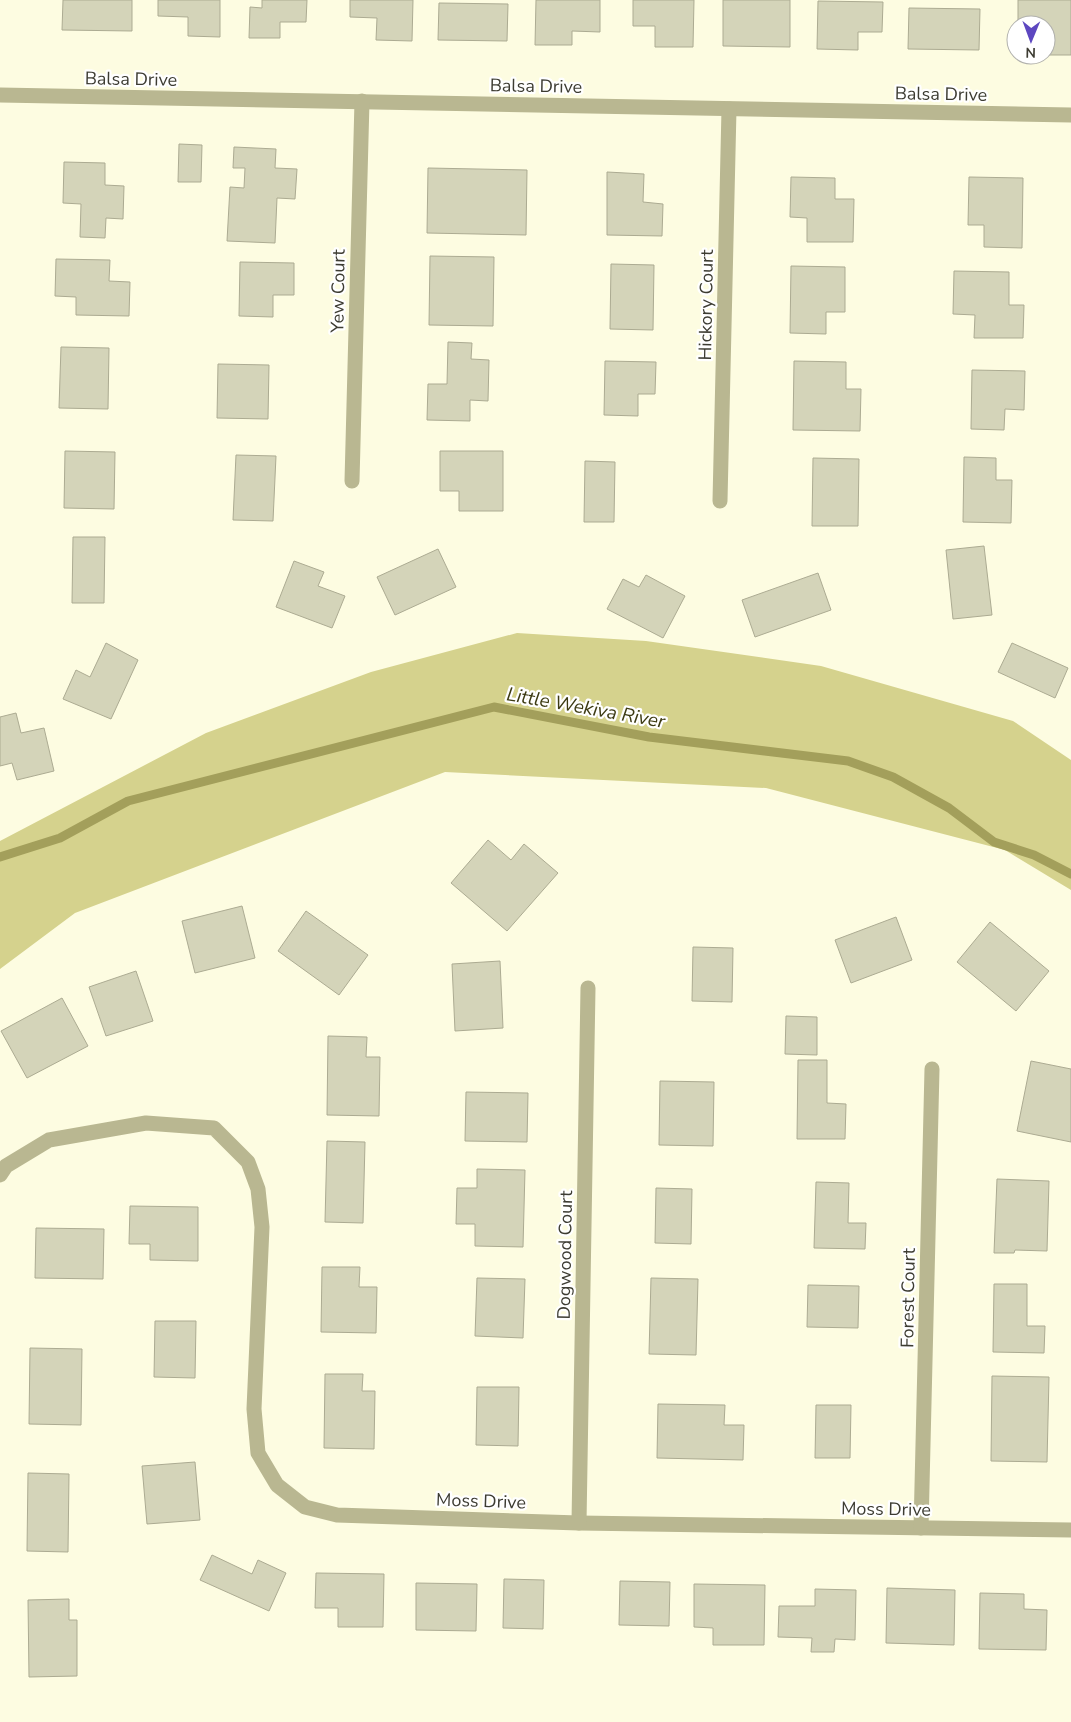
<svg xmlns="http://www.w3.org/2000/svg" width="1071" height="1722" viewBox="0 0 1071 1722" font-family="'Nunito Sans',sans-serif">
<rect width="100%" height="100%" fill="#fdfce1"/>
<path fill="#d5d28d" d="M517 633 646 641 821 666 1013 721 1071 760V890L1005 850 766 788 445 772 75 913 0 969V841L206 733 371 672Z"/>
<g fill="none" stroke-linecap="round" stroke-linejoin="round">
<path stroke="#a39f5b" stroke-width="9" d="M0 857 60 838 128 801 494 707 649 737 848 761 893 777 949 808 994 842 1034 855 1071 874"/>
</g>
<g fill="#d4d4b9" stroke="#acab92">
<path d="M63 0H132V31L62 30Z"/>
<path d="M158 0H220V37L188 36V17L158 16Z"/>
<path d="M262 0H307L306 22H280V38H249L250 7 262 8Z"/>
<path d="M350 0H413L412 41 376 40 377 18 350 17Z"/>
<path d="M536 0H600V32L572 31V45H535Z"/>
<path d="M633 0H694L693 47H655V26H633Z"/>
<path d="M723 0H790V47L723 46Z"/>
<path d="M1018 0H1071V55H1046V25H1032V22L1018 21Z"/>
<path d="M818 1 883 2 882 32H858V50L817 49Z"/>
<path d="M439 3 508 4 507 41 438 40Z"/>
<path d="M909 8 980 9 979 50 908 49Z"/>
<path d="M179 144 202 145 201 182H178Z"/>
<path d="M234 147 276 149 275 168 297 169 295 199 277 198 275 243 227 241 230 187 244 188 245 168H233Z"/>
<path d="M64 162 105 163V185L124 186 123 219 106 218 105 238 80 237 81 204 63 203Z"/>
<path d="M428 168 527 170 526 235 427 233Z"/>
<path d="M607 172 644 174 643 202 663 204 662 236 607 235Z"/>
<path d="M791 177 835 178V199H854L853 242H807V218L790 217Z"/>
<path d="M969 177 1023 178 1022 248 984 247V225H968Z"/>
<path d="M430 256 494 257 493 326 429 325Z"/>
<path d="M56 259 110 260 109 281 130 282 129 316 76 315V297L55 296Z"/>
<path d="M240 262 294 263V295H273V317L239 316Z"/>
<path d="M611 264 654 265 653 330 610 329Z"/>
<path d="M791 266 845 267V312H826V334L790 333Z"/>
<path d="M954 271 1009 272V305H1024L1023 338H974L975 315 953 314Z"/>
<path d="M448 342 472 343 471 359 489 360 488 401 470 400V421L427 420 428 384H447Z"/>
<path d="M61 347 109 348 108 409 59 408Z"/>
<path d="M605 361 656 362 655 394H638V416L604 415Z"/>
<path d="M794 361 846 362V389H861L860 431 793 430Z"/>
<path d="M218 364 269 365 268 419 217 418Z"/>
<path d="M972 370 1025 371 1024 410 1005 409 1004 430 971 429Z"/>
<path d="M65 451 115 452 114 509 64 508Z"/>
<path d="M440 451H503V511H459V491H440Z"/>
<path d="M236 455 276 456 273 521 233 520Z"/>
<path d="M964 457 996 458V480H1012L1011 523 963 522Z"/>
<path d="M813 458 859 459 858 526H812Z"/>
<path d="M585 461 615 462 614 522H584Z"/>
<path d="M73 537H105L104 603H72Z"/>
<path d="M984 546 992 615 953 619 946 550Z"/>
<path d="M438 549 456 587 395 615 377 577Z"/>
<path d="M294 561 324 572 318 586 345 596 332 628 276 607Z"/>
<path d="M818 573 831 610 755 637 742 600Z"/>
<path d="M646 575 685 596 663 638 607 609 623 579 639 587Z"/>
<path d="M106 643 138 660 111 719 63 699 76 670 90 677Z"/>
<path d="M1012 643 1068 668 1055 698 998 672Z"/>
<path d="M16 713 21 733 44 728 54 771 17 780 12 763 0 766V717Z"/>
<path d="M488 840 511 860 524 844 558 873 507 931 451 883Z"/>
<path d="M242 906 255 958 195 973 182 921Z"/>
<path d="M306 911 368 955 339 995 278 951Z"/>
<path d="M896 917 912 960 851 983 835 940Z"/>
<path d="M990 922 1049 971 1016 1011 957 962Z"/>
<path d="M693 947 733 948 732 1002 692 1001Z"/>
<path d="M500 961 503 1028 455 1031 452 964Z"/>
<path d="M136 971 153 1021 106 1036 89 987Z"/>
<path d="M62 998 88 1046 27 1078 1 1031Z"/>
<path d="M786 1016 817 1017V1055L785 1054Z"/>
<path d="M328 1036 367 1037 366 1057H380L379 1116 327 1115Z"/>
<path d="M798 1060H827V1103L846 1104 845 1139H797Z"/>
<path d="M1031 1061 1071 1069V1142L1017 1131Z"/>
<path d="M660 1081 714 1082 713 1146 659 1145Z"/>
<path d="M466 1092 528 1093 527 1142 465 1141Z"/>
<path d="M327 1141 365 1142 363 1223 325 1222Z"/>
<path d="M477 1169 525 1170 523 1247 475 1246V1224H456L457 1188H477Z"/>
<path d="M997 1179 1049 1181 1047 1251 1015 1250 1014 1253H994Z"/>
<path d="M816 1182 849 1183 848 1223H866L865 1249 814 1248Z"/>
<path d="M656 1188 692 1189 691 1244 655 1243Z"/>
<path d="M130 1206 198 1207V1261L150 1260V1244H129Z"/>
<path d="M36 1228 104 1229 103 1279 35 1278Z"/>
<path d="M322 1267H360L359 1287H377L376 1333 321 1332Z"/>
<path d="M477 1278 525 1279 523 1338 475 1336Z"/>
<path d="M651 1278 698 1279 696 1355 649 1354Z"/>
<path d="M994 1284H1027V1326H1045L1044 1353 993 1352Z"/>
<path d="M808 1285 859 1286 858 1328 807 1327Z"/>
<path d="M155 1321H196L195 1378 154 1377Z"/>
<path d="M30 1348 82 1349 81 1425 29 1424Z"/>
<path d="M325 1374H363L362 1391H375L374 1449 324 1448Z"/>
<path d="M992 1376 1049 1377 1047 1462 991 1461Z"/>
<path d="M477 1387H519L518 1446 476 1445Z"/>
<path d="M658 1404 725 1405 724 1425H744L743 1460 657 1458Z"/>
<path d="M816 1405H851L850 1458H815Z"/>
<path d="M195 1462 200 1520 147 1524 142 1466Z"/>
<path d="M28 1473 69 1474 68 1552 27 1551Z"/>
<path d="M212 1555 252 1574 258 1560 286 1573 269 1611 200 1580Z"/>
<path d="M316 1573 384 1574 383 1627H338V1608H315Z"/>
<path d="M504 1579 544 1580 543 1629 503 1628Z"/>
<path d="M620 1581 670 1582 669 1626 619 1625Z"/>
<path d="M416 1583 477 1584 476 1631 416 1630Z"/>
<path d="M694 1584 765 1585 764 1645H713V1628L694 1627Z"/>
<path d="M887 1588 955 1590 954 1645 886 1643Z"/>
<path d="M815 1589 856 1590 855 1640 835 1639 834 1652H811L812 1638 778 1637 779 1606H815Z"/>
<path d="M980 1593 1024 1594V1609L1047 1610 1046 1650 979 1649Z"/>
<path d="M69 1599V1620H77V1676L29 1677 28 1600Z"/>
</g>
<g fill="none" stroke-linecap="round" stroke-linejoin="round">
<g stroke="#b9b791" stroke-width="15">
<path d="M0 95 1071 115"/>
<path d="M352 481 362 101"/>
<path d="M720 501 729 109"/>
<path d="M0 1175 6 1166 49 1140 146 1123 214 1128 248 1162 258 1189 262 1227 254 1409 258 1453 277 1485 305 1507 337 1515 579 1523 1071 1530"/>
<path d="M579 1523 588 988"/>
<path d="M921 1528 932 1069"/>
</g>
</g>
<g text-anchor="middle" stroke-width="4.5" stroke-linejoin="round" paint-order="stroke">
<g font-size="18" fill="#3d3c32" stroke="#fff">
<text transform="translate(131 79) rotate(1)" y="6">Balsa Drive</text>
<text transform="translate(536 86) rotate(1)" y="6">Balsa Drive</text>
<text transform="translate(941 94) rotate(1)" y="6">Balsa Drive</text>
<text transform="translate(338 291) rotate(-89)" y="6">Yew Court</text>
<text transform="translate(706 305) rotate(-89)" y="6">Hickory Court</text>
<text transform="translate(565 1255) rotate(-89)" y="6">Dogwood Court</text>
<text transform="translate(908 1298) rotate(-89)" y="6">Forest Court</text>
<text transform="translate(481 1501) rotate(2)" y="6">Moss Drive</text>
<text transform="translate(886 1509) rotate(1)" y="6">Moss Drive</text>
</g>
<g font-size="19" font-style="italic" fill="#3d3b13" stroke="#fff">
<text transform="translate(586 707) rotate(10)" y="7">Little Wekiva River</text>
</g>
</g>
<g transform="translate(1031 40) rotate(181)"><circle r="24" fill="#ffffff" stroke="#b1b1ad"/>
<path d="M0-4L9 19L0 12L-9 19Z" fill="#5d47c0"/>
<text y="-8" font-size="14" font-weight="bold" text-anchor="middle" fill="#3d3c32">N</text>
</g>
</svg>
